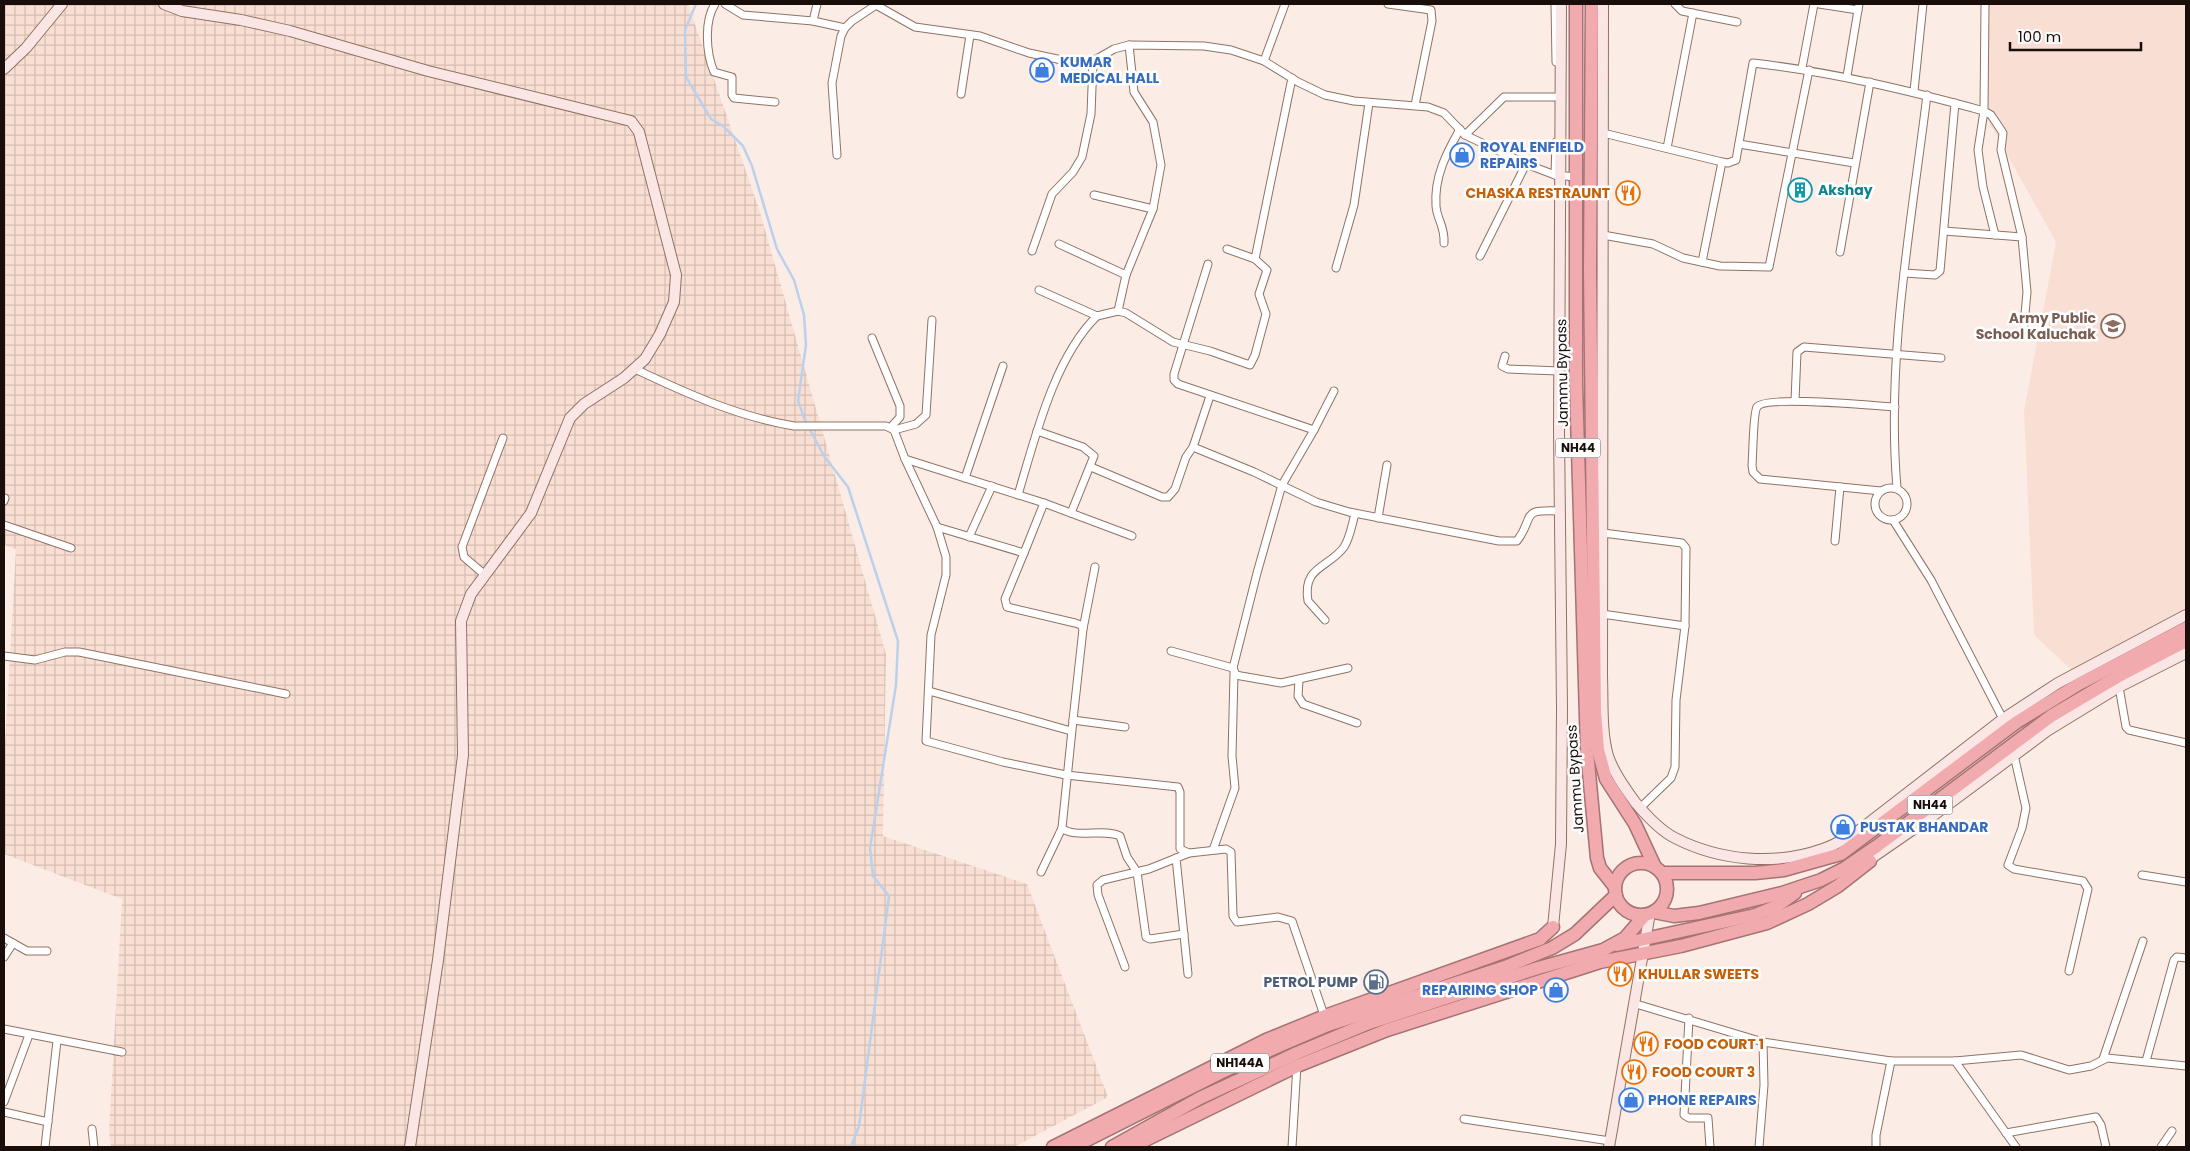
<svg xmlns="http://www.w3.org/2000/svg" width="2190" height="1151" viewBox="0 0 2190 1151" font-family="Poppins,sans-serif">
<defs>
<pattern id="industrial-grid" width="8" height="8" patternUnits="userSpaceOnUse" patternTransform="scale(1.25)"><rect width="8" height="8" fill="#f9dfd3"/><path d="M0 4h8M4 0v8" fill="none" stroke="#d5beb4"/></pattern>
</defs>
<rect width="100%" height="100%" fill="#fbede6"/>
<path fill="url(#industrial-grid)" d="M4 4H688L759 209 886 654 883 836 1027 884 1108 1097 1014 1147H111L109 1132 122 899 4 854V761L16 549 4 545Z"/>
<path fill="#f9dfd3" d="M1989 4H2186V621L2079 677 2034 635 2024 411 2056 242 1986 117Z"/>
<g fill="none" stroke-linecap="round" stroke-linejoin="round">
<path stroke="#bbd0ec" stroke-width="2.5" d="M696 4 685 30 686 77 711 119 723 126 743 146 752 166 777 249 794 280 804 315 806 345 798 401 805 420 824 456 848 487 898 641 896 685 870 848 873 876 889 896 859 1126 851 1147"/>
<g stroke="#907263" stroke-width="9">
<g id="street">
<path d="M715 4C704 21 706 53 714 72L732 77V95L734 98 775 102"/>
<path d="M725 4 743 15 813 21 845 28"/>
<path d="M1388 4 1431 10 1432 21 1415 105"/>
<path d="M1555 4 1556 62"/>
<path d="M1675 4 1682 11 1737 22"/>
<path d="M1819 4 1858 10"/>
<path d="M1985 4 1984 111 1991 115 2003 133 2001 150 2022 237"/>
<path d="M813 21 817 4"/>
<path d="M1264 61 1285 4"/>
<path d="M1802 68 1814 4"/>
<path d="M1847 76 1859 4"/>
<path d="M1914 91 1923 4"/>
<path d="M961 94 970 35"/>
<path d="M1603 133 1722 162 1702 262"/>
<path d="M1465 135 1504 97H1557"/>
<path d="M1739 144 1854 163"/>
<path d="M1667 148 1693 13"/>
<path d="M837 155 832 83 841 36 845 28 852 21 876 5 915 27 980 36 1029 53 1076 63 1093 61 1114 49 1129 45 1204 46 1231 50 1264 61 1298 82 1325 95 1354 101 1428 107 1444 113 1465 135 1526 164 1555 175 1576 177"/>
<path d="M1722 162 1728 163 1736 160 1753 63C1832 72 1907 90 1984 111L1978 150 1983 187 1995 235"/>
<path d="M1555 175 1556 142"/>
<path d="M1094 195 1153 209"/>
<path d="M1944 231 2022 237 2027 292 2024 325"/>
<path d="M1603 235 1653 244 1683 258 1720 266 1769 267 1809 70"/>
<path d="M1444 243C1445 226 1437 220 1436 206 1434 177 1446 154 1460 129"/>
<path d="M1059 244 1126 275"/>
<path d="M1032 251 1052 194 1073 172 1082 157 1091 114 1093 61"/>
<path d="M1840 252 1870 82"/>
<path d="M1480 256 1526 164"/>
<path d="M1255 259 1292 78"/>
<path d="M1208 264 1174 374V380L1178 384 1314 430 1334 391"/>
<path d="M1336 268 1354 205 1369 103"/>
<path d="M1904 273 1935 275 1940 271 1955 103"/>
<path d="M1039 290 1097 316 1118 311 1126 313 1173 342 1210 351 1250 365 1255 355 1266 314 1259 294 1267 270 1255 259 1227 249"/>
<path d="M1118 311 1126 275 1153 209 1161 165 1153 122 1134 92 1129 45"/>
<path d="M872 338 900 406V417L891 427"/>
<path d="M1505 356 1502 366 1508 369 1559 371"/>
<path d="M635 369C688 394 736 416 794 426H886L894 430 905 459 937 527 946 557V575L931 635 926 741 1003 762 1066 775 1178 787 1180 792V849L1189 853 1226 849 1231 852 1233 916 1237 922 1278 917 1292 921 1325 1018"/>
<path d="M1795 401 1797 352 1804 347 1941 358"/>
<path d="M894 430 916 424 926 415 932 320"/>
<path d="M1314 430 1282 485 1257 573 1233 668 1236 675 1241 676 1281 683 1348 668"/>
<path d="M1037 431 1083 447 1094 456 1071 513"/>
<path d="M1193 447 1254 472 1316 502 1349 512 1499 541H1517C1536 516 1518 509 1560 511"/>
<path d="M905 459 1044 503 1024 553 937 527"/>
<path d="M1091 467 1162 497H1168L1175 489 1186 457 1193 447 1210 396"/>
<path d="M965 478 1003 366"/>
<circle cx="1891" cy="504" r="16"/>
<path d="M1897 488C1886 357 1911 225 1927 95"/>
<path d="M1881 491 1760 479 1753 472 1752 465C1753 455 1753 413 1757 407 1765 395 1876 406 1895 407"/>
<path d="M1018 495C1035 438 1054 358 1097 316"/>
<path d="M4 501 5 498"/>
<path d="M1044 503 1132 536"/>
<path d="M1378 518 1387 465"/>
<path d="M1893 520 1931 580 2003 719"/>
<path d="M4 525 71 548"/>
<path d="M1603 533 1682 543 1686 548 1685 626 1676 700 1675 767 1671 778 1640 808"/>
<path d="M969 537 992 486"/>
<path d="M1835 541 1840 487"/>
<path d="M1024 553 1005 599 1007 607 1075 623 1081 625 1083 629 1073 720 1125 727"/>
<path d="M485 575 464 557 462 547 503 438"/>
<path d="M1602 614 1685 626"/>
<path d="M1325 620 1308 601C1302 566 1329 568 1344 547 1350 538 1352 524 1355 514"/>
<path d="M1083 629 1095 567"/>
<path d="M1171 651 1233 668"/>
<path d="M4 656 35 660 65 652H79L286 694"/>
<path d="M1299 680 1298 696 1303 704 1357 723"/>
<path d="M2119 687 2126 727 2129 730 2186 743"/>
<path d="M929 691 1071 731"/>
<path d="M1073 720 1062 828C1074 839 1105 828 1120 836L1127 857 1137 872 1146 937 1150 939 1184 934"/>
<path d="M2014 755 2026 808 2022 828 2008 865 2014 869 2083 881 2088 889 2069 971"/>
<path d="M1213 850 1235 788 1232 756 1234 673"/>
<path d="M1176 858 1188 974"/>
<path d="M1041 872 1062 828"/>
<path d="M2142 875 2186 882"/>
<path d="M4 938 27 951H47"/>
<path d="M4 957 13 943"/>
<path d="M1125 967 1098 895 1097 885 1103 880 1149 869 1189 853"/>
<path d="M1636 1004 1763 1042 1891 1061H1955L2021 1055 2069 1070 2091 1066 2107 1058 2186 1066"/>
<path d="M1689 1018 1684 1115 1689 1118H1708L1710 1147"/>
<path d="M4 1029 122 1052"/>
<path d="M2103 1059 2143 941"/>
<path d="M1955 1061 2016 1147"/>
<path d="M2146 1061 2174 960 2177 957 2186 958"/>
<path d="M4 1102 29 1035"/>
<path d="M4 1112 48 1122"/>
<path d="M1464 1119 1610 1141"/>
<path d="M92 1129 94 1147"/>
<path d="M2006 1133 2096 1117 2101 1125 2106 1147"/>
<path d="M45 1147 57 1041"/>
<path d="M1292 1147 1297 1065"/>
<path d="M1759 1147 1764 1085 1763 1042"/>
<path d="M1876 1147V1135L1891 1061"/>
<path d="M2161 1147 2172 1131"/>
</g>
</g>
<g stroke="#907263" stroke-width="12">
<g id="secondary">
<path d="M164 4 182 11 241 20 290 31 428 71 631 121 639 132 676 275 674 302 660 334 645 359 624 378 584 404 570 418 531 513 471 594 461 621 463 755 438 960 410 1147"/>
<path d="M1603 4 1602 676C1603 702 1601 731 1608 756 1614 773 1625 788 1635 802 1645 814 1661 831 1675 838 1720 861 1775 866 1823 849 1835 845 1846 838 1857 832"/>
<path d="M4 69 26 48 62 4"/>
<path d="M1853 837 1857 832 2003 719 2058 683 2186 615"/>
<path d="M1863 864 1934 815 2047 731 2119 687 2186 653"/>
<path d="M1553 927 1561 844 1562 708 1559 430 1561 4"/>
<path d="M1609 1147 1650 913"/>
</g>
</g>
<g stroke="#a57374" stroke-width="15">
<g id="highway">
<path d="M1576 4V383L1587 751 1597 858 1600 868 1615 887"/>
<path d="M1592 4 1590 269 1595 711 1598 750 1606 779 1635 824 1655 867"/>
<circle cx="1641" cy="889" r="26"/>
<path d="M1662 873H1755L1784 870 1841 854 2017 722 2079 684 2186 628"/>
<path d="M1654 912 1674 916 1699 913 1782 893 1821 880 1845 868 1877 846 2051 716 2117 677 2186 641"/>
<path d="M1617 945 1755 915 1777 906 1795 893"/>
<path d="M1053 1147 1266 1040 1325 1016 1540 939 1553 927"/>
<path d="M1073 1147 1224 1071 1281 1045 1328 1025 1505 967 1552 948 1575 934 1616 895"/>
<path d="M1112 1147 1200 1098 1297 1053 1369 1023 1538 968 1603 950 1625 938 1645 915"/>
<path d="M1131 1147 1297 1066 1387 1030 1600 962 1681 946 1767 923 1808 904 1838 886 1870 861"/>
</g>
</g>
<use href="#street" stroke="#fff" stroke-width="7"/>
<use href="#secondary" stroke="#fbe6e6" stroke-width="10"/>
<use href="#highway" stroke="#f1aaad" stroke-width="12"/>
</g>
<defs>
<g id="shop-ring" transform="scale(1.25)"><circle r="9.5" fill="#fdfdfd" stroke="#3f7fe0" stroke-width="1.5"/><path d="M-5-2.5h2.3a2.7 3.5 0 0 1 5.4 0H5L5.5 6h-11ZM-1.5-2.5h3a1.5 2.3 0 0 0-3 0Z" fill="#3f7fe0"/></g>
<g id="building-ring" transform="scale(1.25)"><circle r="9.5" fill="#fdfdfd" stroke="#0f9aa8" stroke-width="1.5"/><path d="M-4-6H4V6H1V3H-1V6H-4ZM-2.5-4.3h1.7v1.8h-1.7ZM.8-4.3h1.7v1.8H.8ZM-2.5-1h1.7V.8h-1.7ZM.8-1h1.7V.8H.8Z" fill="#0f9aa8"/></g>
<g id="restaurant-ring" transform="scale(1.25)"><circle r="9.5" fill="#fdfdfd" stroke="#e8710a" stroke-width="1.5"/><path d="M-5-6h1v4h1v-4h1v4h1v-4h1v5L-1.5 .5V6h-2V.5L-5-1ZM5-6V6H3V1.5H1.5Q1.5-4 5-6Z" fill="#e8710a"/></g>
<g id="school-ring" transform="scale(1.25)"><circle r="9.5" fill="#fdfdfd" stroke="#8d6e63" stroke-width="1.5"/><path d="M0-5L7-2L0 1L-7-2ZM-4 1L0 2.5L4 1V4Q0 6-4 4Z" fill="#8d6e63"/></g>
<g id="fuel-ring" transform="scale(1.25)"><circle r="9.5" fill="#fdfdfd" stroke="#5c6f8a" stroke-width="1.5"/><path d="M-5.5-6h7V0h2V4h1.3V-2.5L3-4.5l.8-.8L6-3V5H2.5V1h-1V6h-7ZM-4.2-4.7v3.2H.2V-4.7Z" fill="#5c6f8a"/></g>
</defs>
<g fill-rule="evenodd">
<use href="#shop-ring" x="1042" y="70"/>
<use href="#shop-ring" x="1462" y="155"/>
<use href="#building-ring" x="1800" y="190"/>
<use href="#restaurant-ring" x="1628" y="193"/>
<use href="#school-ring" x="2113" y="326"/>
<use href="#shop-ring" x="1843" y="827"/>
<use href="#restaurant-ring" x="1620" y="974"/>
<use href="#fuel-ring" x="1376" y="982"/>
<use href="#shop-ring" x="1556" y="990"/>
<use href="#restaurant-ring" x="1646" y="1044"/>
<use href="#restaurant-ring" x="1634" y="1072"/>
<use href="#shop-ring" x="1631" y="1100"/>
</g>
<g text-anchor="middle" stroke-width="5" stroke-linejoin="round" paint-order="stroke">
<g fill="#fdfdfd" stroke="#5d5652" stroke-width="1">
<rect x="1555.5" y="438.5" width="45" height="19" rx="4"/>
<rect x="1907.5" y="795.5" width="45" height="19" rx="4"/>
<rect x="1211" y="1053.5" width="58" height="19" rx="4"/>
</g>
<g font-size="12" font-weight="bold" fill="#190e09">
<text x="1578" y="452">NH44</text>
<text x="1930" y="809">NH44</text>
<text x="1240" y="1067">NH144A</text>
</g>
<g font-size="14" font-weight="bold" fill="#366cbe" stroke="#fdfdfd" text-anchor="start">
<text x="1060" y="67">KUMAR<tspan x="1060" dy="16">MEDICAL HALL</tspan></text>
<text x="1480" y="152">ROYAL ENFIELD<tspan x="1480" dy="16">REPAIRS</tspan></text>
<text x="1860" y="832">PUSTAK BHANDAR</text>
<text x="1538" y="995" text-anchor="end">REPAIRING SHOP</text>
<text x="1648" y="1105">PHONE REPAIRS</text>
</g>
<g font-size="14" font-weight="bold" fill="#0d838f" stroke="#fdfdfd" text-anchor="start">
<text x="1818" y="195">Akshay</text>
</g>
<g font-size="14" font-weight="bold" fill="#c56008" stroke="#fdfdfd" text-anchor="start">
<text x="1610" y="198" text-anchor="end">CHASKA RESTRAUNT</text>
<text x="1638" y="979">KHULLAR SWEETS</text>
<text x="1664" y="1049">FOOD COURT 1</text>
<text x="1652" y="1077">FOOD COURT 3</text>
</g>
<g font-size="14" font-weight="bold" fill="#785e54" stroke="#fdfdfd" text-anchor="end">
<text x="2096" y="323">Army Public<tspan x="2096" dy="16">School Kaluchak</tspan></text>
</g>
<g font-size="14" fill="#190e09" stroke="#fdfdfd">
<text transform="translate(1562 373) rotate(-91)" y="5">Jammu Bypass</text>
<text transform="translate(1575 779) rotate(-94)" y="5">Jammu Bypass</text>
</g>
<g font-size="14" font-weight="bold" fill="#4e5e75" stroke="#fdfdfd" text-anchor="end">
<text x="1358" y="987">PETROL PUMP</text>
</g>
</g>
<rect width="2190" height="1151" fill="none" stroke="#190e09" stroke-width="10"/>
<path d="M2010 42v8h131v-8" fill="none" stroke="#190e09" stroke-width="2.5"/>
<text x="2018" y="42" font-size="15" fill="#190e09" stroke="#fdfdfd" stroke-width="4" paint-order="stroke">100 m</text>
</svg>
